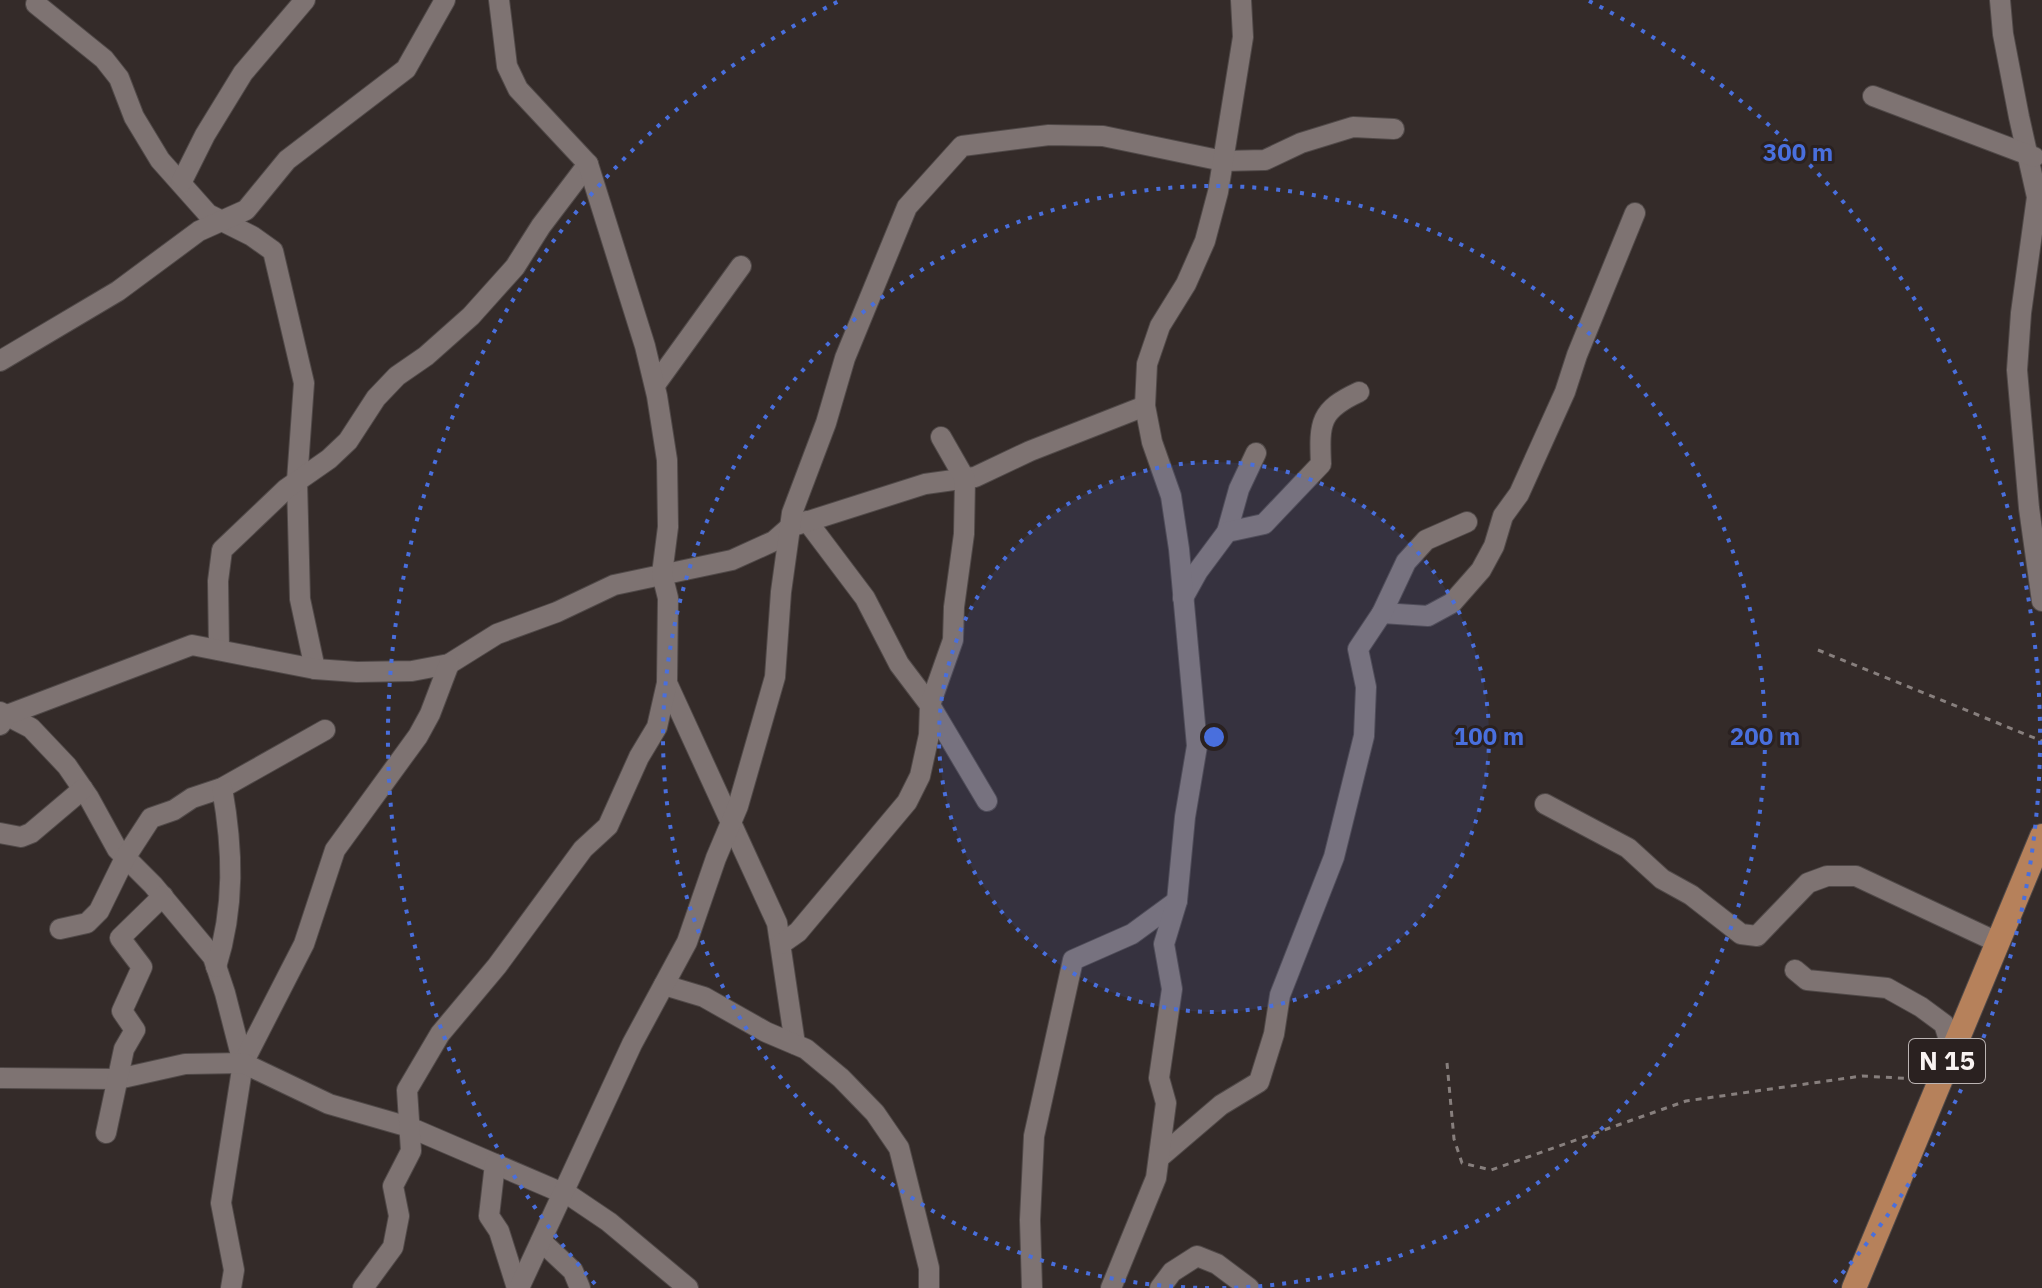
<svg xmlns="http://www.w3.org/2000/svg" width="2042" height="1288" viewBox="0 0 2042 1288" font-family="'IBM Plex Sans',sans-serif">
<rect width="100%" height="100%" fill="#342b29"/>
<g fill="none" stroke-linecap="round" stroke-linejoin="round">
<g stroke="#504948" stroke-width="22">
<g id="minor">
<path d="M2000 0 2003 34 2019 117 2037 197 2021 313 2017 370 2029 508 2042 601"/>
<path d="M36 4 104 59 119 78 134 117 160 160 208 214 252 236 273 251 304 383 297 481 300 599 315 669"/>
<path d="M1873 96 2034 157"/>
<path d="M181 183 205 135 243 73 305 0"/>
<path d="M0 361 118 291 199 231 246 210 287 160 406 69 445 0"/>
<path d="M655 385 741 266"/>
<path d="M807 521 865 598 899 664 930 705 987 801"/>
<path d="M1227 532 1239 489 1256 453"/>
<path d="M1183 598 1198 571 1227 532 1264 524 1321 464C1319 422 1320 410 1359 392"/>
<path d="M1382 613 1428 616 1452 603 1481 570 1494 546 1503 516 1519 494 1565 392 1577 355 1635 213"/>
<path d="M219 650 218 581 222 550 286 489 329 459 348 441 376 398 397 376 426 356 471 316 515 267 541 226 588 164"/>
<path d="M667 683 777 923 795 1044"/>
<path d="M0 712 31 728 67 766 89 798 117 849 153 885 213 957 225 993 243 1063 221 1203 234 1270 231 1288"/>
<path d="M0 725 7 715 192 645 315 669 357 672 412 671 449 664 497 634 557 612 614 585 732 560 774 541 790 527 925 484 975 477 1030 451 1145 406"/>
<path d="M1545 804 1628 848 1662 879 1691 895 1741 934 1757 936 1808 883 1827 876H1856L1997 942"/>
<path d="M0 833 21 837 31 833 83 789"/>
<path d="M60 929 87 923 99 911 125 858 151 818 174 810 192 798 222 788 325 730"/>
<path d="M781 944 798 932 907 802 920 776 929 735 930 705 953 640 954 607 964 534 965 479 941 437"/>
<path d="M216 967C235 907 233 849 222 788"/>
<path d="M1795 970 1807 980 1887 988 1921 1007 1944 1024 1952 1049"/>
<path d="M664 985 704 997 766 1032 806 1049 841 1078 875 1113 899 1148 929 1268V1288"/>
<path d="M243 1063 304 944 335 850 418 736 430 714 449 664"/>
<path d="M0 1078 118 1079 185 1064 243 1063 329 1104 409 1127 572 1197 609 1222 688 1288"/>
<path d="M106 1133 124 1049 135 1030 122 1011 142 967 120 938 163 896"/>
<path d="M1159 1158 1221 1105 1259 1082 1274 1034 1280 995 1334 857 1364 736 1366 687 1358 649 1382 613 1406 562 1426 540 1467 522"/>
<path d="M495 1164 489 1216 499 1231 517 1288"/>
<path d="M541 1241 573 1271 580 1288"/>
<path d="M363 1288 393 1247 399 1216 393 1186 411 1151 407 1090 440 1034 497 966 583 849 608 826 639 757 657 727 667 683 668 598 662 574 668 527 667 460 657 396 645 346 588 164 518 89 507 66 499 0"/>
<path d="M519 1288 632 1044 687 942 716 858 738 806 775 677 781 592 792 513 826 423 845 358 907 207 962 146 1049 135 1103 136 1223 161 1265 160 1301 143 1353 127 1394 129"/>
<path d="M1032 1288 1030 1220 1034 1136 1073 960 1132 934 1177 901"/>
<path d="M1111 1288 1156 1178 1166 1103 1159 1078 1172 989 1164 944 1177 901 1185 817 1197 746 1179 549 1171 496 1152 442 1145 406 1147 364 1160 326 1186 284 1205 241 1218 192 1243 37 1241 0"/>
<path d="M1160 1288 1172 1272 1197 1256 1217 1264 1249 1288"/>
</g>
</g>
<g stroke="#504948" stroke-width="26">
<path id="primary" d="M1854 1288 2042 836"/>
</g>
<g stroke="#877f7d" stroke-width="3" stroke-dasharray="6 6" stroke-linecap="butt">
<path d="M1818 650 2042 741"/>
<path d="M1447 1063 1454 1139 1462 1163 1491 1170 1686 1101 1862 1076 1919 1079"/>
</g>
<use href="#minor" stroke="#7e7372" stroke-width="20"/>
<use href="#primary" stroke="#b6815b" stroke-width="24"/>
</g>
<circle cx="1214" cy="737" r="275" fill="#496fdd" fill-opacity=".12"/>
<g fill="none" stroke="#496fdd" stroke-width="4" stroke-dasharray="4 8">
<circle cx="1214" cy="737" r="275"/>
<path d="M1209 1288A551 551 0 1 1 1219 1288"/>
<path d="M595 1284A826 826 0 0 1 839 1M1589 1A826 826 0 0 1 1833 1284"/>
</g>
<g text-anchor="middle" stroke-width="6" stroke-linejoin="round" paint-order="stroke">
<rect fill="#2a2120" stroke="#bbb4b3" stroke-width="2" x="1909" y="1039" width="76" height="44" rx="6"/>
<g font-size="26" font-weight="bold" fill="#f9f3f2">
<text x="1947" y="1070">N 15</text>
</g>
</g>
<circle cx="1214" cy="737" r="12" fill="#496fdd" stroke="#2a2120" stroke-width="4"/>
<g font-size="24" text-anchor="middle" font-weight="bold" fill="#496fdd" stroke="#2a2120" stroke-width="6" stroke-linejoin="round" paint-order="stroke">
<text x="1798" y="161">300 m</text>
<text x="1489" y="745">100 m</text>
<text x="1765" y="745">200 m</text>
</g>
</svg>
